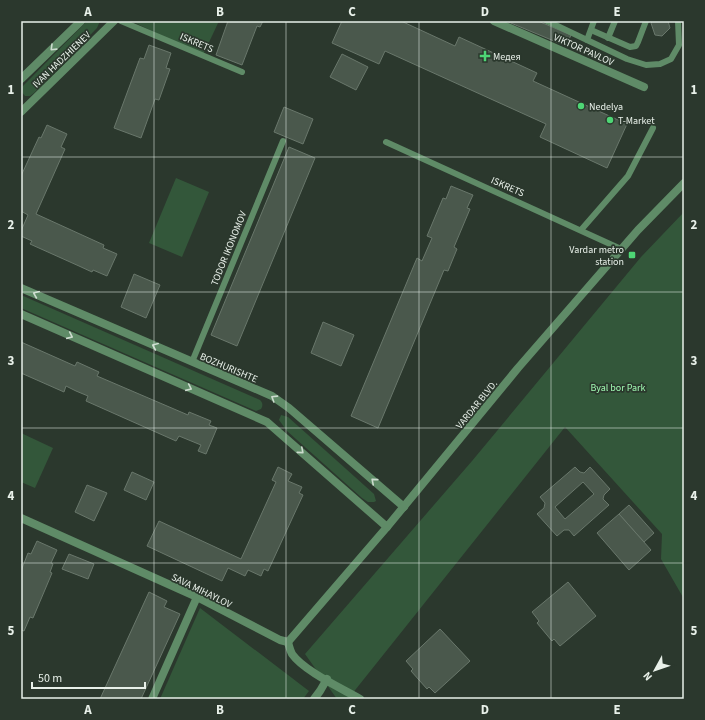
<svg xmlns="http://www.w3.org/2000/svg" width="705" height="720" viewBox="0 0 705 720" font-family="'Source Sans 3',sans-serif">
<rect width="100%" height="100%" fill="#2b382d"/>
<g fill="#33573a">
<path d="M87 21H100L97 28 34 93 30 96H25L21 91 22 87Z"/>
<path d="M131 21H219L203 55Z"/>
<path d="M176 178 209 192 182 257 149 243Z"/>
<path d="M684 212V599L661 559 662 534 565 427 348 699H337L305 654 472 461 641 257Z"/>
<path d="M21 295 260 400C263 403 263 406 261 409L256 411 21 308Z"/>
<path d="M281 415 288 417 374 494 376 501 374 502H368L362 498 287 431 279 420Z"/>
<path d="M21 433 53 448 35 488 21 482Z"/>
<path d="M200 608 309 691 303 699H160Z"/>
</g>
<g fill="#4a584c" stroke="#69776b" fill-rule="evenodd">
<path d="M228 21H263L260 27 257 26 242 65 216 55Z"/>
<path d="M342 21H401L455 46 459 37 537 73 533 81 627 124 607 168 540 137 546 124 385 51 379 64 332 43Z"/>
<path d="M506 21H538L571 35 566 46Z"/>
<path d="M653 21H668L670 28 662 36 655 35 651 23Z"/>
<path d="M149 45 171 53 166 68 170 69 159 100 155 99 141 138 114 128 140 58 144 59Z"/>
<path d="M342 54 368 67 356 90 330 77Z"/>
<path d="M284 107 313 119 303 144 274 132Z"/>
<path d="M47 125 67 134 61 147 65 149 36 214 104 245 103 248 117 254 107 276 93 270 92 272 79 266 30 244 32 241 21 236V231L28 215 21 211V176L39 137 41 138Z"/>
<path d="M289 147 315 158 237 346 211 335Z"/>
<path d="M451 186 473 195 467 208 470 209 454 247 457 249 448 271 444 270 378 428 351 416 417 258 422 261 432 238 427 236 443 198 446 199Z"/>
<path d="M134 274 160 285 146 318 121 307Z"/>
<path d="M323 322 354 335 341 366 311 353Z"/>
<path d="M21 342 75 366 77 362 99 372 97 376 188 415 189 412 211 421 209 425 217 428 206 454 198 451 201 445 179 436 176 441 86 401 88 396 76 391 66 386 64 392 21 373Z"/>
<path d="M278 467 292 474 288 481 302 487 299 493 303 495 268 571 264 569 261 576 248 570 245 576 228 568 222 581 147 546 159 521 241 559 276 482 272 480Z"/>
<path d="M575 467 580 472 584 473 590 467 610 489 604 495 603 499 609 505 574 536 569 530H564L557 536 537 514 544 508 545 503 540 497ZM583 482 594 494 565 519 555 507Z"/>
<path d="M132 472 154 482 146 500 124 490Z"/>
<path d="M87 485 107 493 94 521 75 512Z"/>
<path d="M629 505 654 533 644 542 619 514Z"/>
<path d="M619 514 651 550 629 570 597 533Z"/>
<path d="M37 541 57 550 51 563 53 564 50 572 52 573 33 618 30 617 24 631 21 630V571L28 553 31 554Z"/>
<path d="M69 554 94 564 88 579 62 569Z"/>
<path d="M568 582 596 616 560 646 554 639 552 641 537 623 539 621 532 612Z"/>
<path d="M149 592 167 601 164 607 180 614 141 699H100Z"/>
<path d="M440 629 470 661 435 693 429 687 427 689 411 671 413 669 406 661Z"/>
</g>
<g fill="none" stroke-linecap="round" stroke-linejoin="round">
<g stroke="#5f8b67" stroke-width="6">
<path d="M121 21 242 72"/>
<path d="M547 21 627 59 646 65 660 64 671 59 679 45 678 21"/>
<path d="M591 30 630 47 636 46 638 42 646 21"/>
<path d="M608 38 615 21"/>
<path d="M587 40 594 21"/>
<path d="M386 142 621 249"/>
<path d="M581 230 628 176 653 128"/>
<path d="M192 362 283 141"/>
</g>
<g stroke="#5f8b67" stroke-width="8">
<path d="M494 21 644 87"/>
<path d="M21 79 81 21"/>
<path d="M21 112 114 21"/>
<path d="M21 518 197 597 280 640 288 642"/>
<path d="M288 642 387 527"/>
<path d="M288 642C289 646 290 650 292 654 304 671 341 688 360 699"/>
<path d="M152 699 197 597"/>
<path d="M314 699 320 691 327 679"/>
</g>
<g stroke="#5f8b67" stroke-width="8">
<path d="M21 288 272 396 289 408 404 507"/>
<path d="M21 314 267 422 387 527 518 368 638 230 684 183"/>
</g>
</g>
<defs><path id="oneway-chevron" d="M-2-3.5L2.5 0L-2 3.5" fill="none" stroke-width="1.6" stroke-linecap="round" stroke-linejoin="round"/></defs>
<g stroke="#cddccf">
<use href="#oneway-chevron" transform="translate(53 48) rotate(136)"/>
<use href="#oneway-chevron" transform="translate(36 294) rotate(-157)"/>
<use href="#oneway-chevron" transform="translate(70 336) rotate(24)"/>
<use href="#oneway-chevron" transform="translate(155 346) rotate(-157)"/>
<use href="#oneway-chevron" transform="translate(189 388) rotate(24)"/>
<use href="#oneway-chevron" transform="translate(274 398) rotate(-148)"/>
<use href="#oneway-chevron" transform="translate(301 451) rotate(41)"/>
<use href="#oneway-chevron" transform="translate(374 481) rotate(-139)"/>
</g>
<path fill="none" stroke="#e8f0e9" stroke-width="1" stroke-opacity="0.55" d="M154 21V699M286 21V699M419 21V699M551 21V699M21 157H684M21 292H684M21 428H684M21 563H684"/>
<g fill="#4ed675" stroke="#2b382d" stroke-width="1.5">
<path d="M483 50h4v4h4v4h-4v4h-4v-4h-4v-4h4z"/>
<circle cx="581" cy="106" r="4"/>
<circle cx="610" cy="120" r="4"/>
<rect x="628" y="251" width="8" height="8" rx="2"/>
</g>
<g text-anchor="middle" stroke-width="3.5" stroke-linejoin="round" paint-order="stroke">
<g font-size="10" fill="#e8f0e9" stroke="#2b382d">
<text transform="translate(197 42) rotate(23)" y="4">ISKRETS</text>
<text transform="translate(584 49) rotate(24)" y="4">VIKTOR PAVLOV</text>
<text transform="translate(61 59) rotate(-44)" y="4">IVAN HADZHIENEV</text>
<text transform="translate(508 186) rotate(24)" y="4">ISKRETS</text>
<text transform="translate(228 248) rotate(-68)" y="4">TODOR IKONOMOV</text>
<text transform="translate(229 367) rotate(23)" y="4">BOZHURISHTE</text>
<text transform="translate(476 404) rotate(-51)" y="4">VARDAR BLVD.</text>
<text transform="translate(202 590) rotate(26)" y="4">SAVA MIHAYLOV</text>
</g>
<g font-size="10" fill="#e8f0e9" stroke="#2b382d" text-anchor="start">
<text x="493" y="60">Медея</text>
<text x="589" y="110">Nedelya</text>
<text x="618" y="124">T-Market</text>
<text x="624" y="253" text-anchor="end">Vardar metro<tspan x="624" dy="12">station</tspan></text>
</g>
<g font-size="10" fill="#a0fab2" stroke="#2b382d">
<text x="618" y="391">Byal bor Park</text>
</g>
</g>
<rect width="705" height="720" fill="none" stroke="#2b382d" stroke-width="44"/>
<g transform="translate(655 670) rotate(230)" stroke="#2b382d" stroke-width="3" paint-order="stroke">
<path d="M0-3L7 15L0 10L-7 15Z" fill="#e8f0e9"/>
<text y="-6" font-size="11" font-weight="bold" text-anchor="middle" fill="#e8f0e9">N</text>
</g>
<path d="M32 682v6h113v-6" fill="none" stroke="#e8f0e9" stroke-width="2"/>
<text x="38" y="682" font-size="12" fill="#e8f0e9" stroke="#2b382d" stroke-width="3" paint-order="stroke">50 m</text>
<rect x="22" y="22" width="661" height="676" fill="none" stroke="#e8f0e9" stroke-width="1.5"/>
<g font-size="13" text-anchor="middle" font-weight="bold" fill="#e8f0e9">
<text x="88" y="16">A</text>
<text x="220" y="16">B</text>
<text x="352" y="16">C</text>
<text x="485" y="16">D</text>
<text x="617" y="16">E</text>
<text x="11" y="94">1</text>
<text x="694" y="94">1</text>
<text x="11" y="229">2</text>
<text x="694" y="229">2</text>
<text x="11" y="365">3</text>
<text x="694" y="365">3</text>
<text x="11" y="500">4</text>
<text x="694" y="500">4</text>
<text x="11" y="635">5</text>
<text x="694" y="635">5</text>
<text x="88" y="714">A</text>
<text x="220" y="714">B</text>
<text x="352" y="714">C</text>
<text x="485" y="714">D</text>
<text x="617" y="714">E</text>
</g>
</svg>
